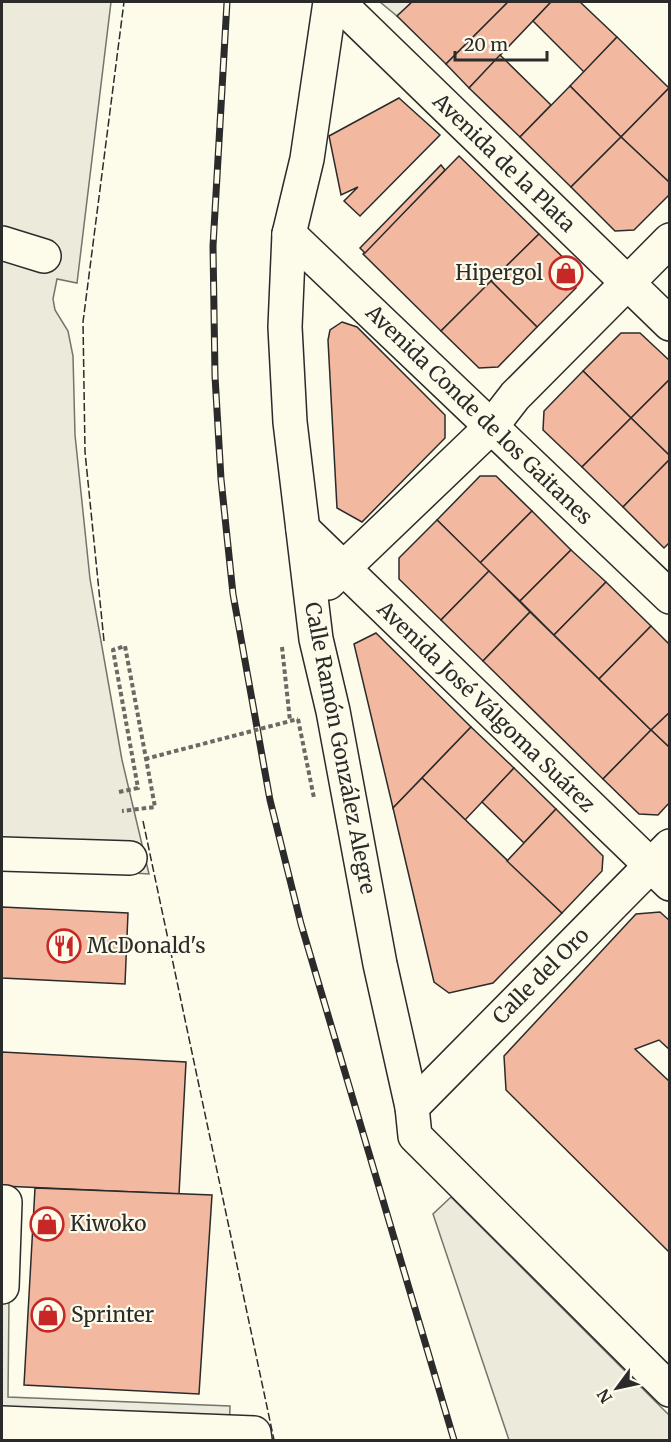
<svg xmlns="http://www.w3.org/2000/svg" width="671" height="1442" viewBox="0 0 671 1442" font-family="Merriweather,serif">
<rect width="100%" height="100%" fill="#fdfbea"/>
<g fill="#ecebdb" stroke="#74746e" stroke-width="1.5">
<path d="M380 2H412L397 16Z"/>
<path d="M451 1197 669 1415V1440H509L433 1214Z"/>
</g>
<g fill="#eceadb" stroke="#74746e" stroke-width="1.5">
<path d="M2 2H111L77 283 57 279 53 299 55 310 68 331 73 356 75 435 90 579 122 760 149 874 2 865Z"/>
<path d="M2 1197 10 1198 8 1397 230 1406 229 1440H2Z"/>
</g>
<g fill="#f2b8a0" stroke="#2b2b2b" stroke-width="1.5">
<path d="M412 2H508L446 64 397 16Z"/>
<path d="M508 2H551L469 88 446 64Z"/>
<path d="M551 2H580L617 37 584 72 533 21Z"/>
<path d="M617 37 669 88 621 137 570 86Z"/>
<path d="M500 55 551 105 520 137 469 88Z"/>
<path d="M570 86 621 137 571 187 520 137Z"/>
<path d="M669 88H670V183L621 137Z"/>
<path d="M399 98 440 135 360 216 344 201 358 187 341 195 329 136Z"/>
<path d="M621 137 670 183V194L634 230 615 231 571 187Z"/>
<path d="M459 156 539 234 441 331 363 254Z"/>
<path d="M441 165 445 170 365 253 360 248Z"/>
<path d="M539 234 576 270V288L537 327 491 281Z"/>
<path d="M491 281 537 327 498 367 479 368 441 331Z"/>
<path d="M342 322 357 327 445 415V438L362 522 337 508 328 340 330 330Z"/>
<path d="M621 333H640L670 361V379L631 418 583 371Z"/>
<path d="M583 371 631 418 582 467 543 430 544 411Z"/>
<path d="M670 379V456L631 418Z"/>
<path d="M631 418 670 456V459L623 507 582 467Z"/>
<path d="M670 459V542L664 548 623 507Z"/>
<path d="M480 476H496L532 511 480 563 437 520Z"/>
<path d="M532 511 571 550 520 601 480 563Z"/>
<path d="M437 520 489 571 441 620 399 579V558Z"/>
<path d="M571 550 606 582 554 635 520 601Z"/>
<path d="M489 571 530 612 483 661 441 620Z"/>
<path d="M606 582 651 626 599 679 554 635Z"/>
<path d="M530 612 651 730 603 779 483 661Z"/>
<path d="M651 626 670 645V712L651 730 599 679Z"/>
<path d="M376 633 471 727 393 808 354 644Z"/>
<path d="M670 712V748L651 730Z"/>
<path d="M471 727 514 768 465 820 422 778Z"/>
<path d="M651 730 670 748V802L658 815 639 814 603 779Z"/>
<path d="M514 768 556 809 524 843 482 802Z"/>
<path d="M422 778 562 913 493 983 449 993 434 982 393 808Z"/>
<path d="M556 809 603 856 602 871 562 913 507 861Z"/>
<path d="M2 907 128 913 125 984 2 978Z"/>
<path d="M660 912 670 921V1050L659 1040 635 1049 670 1082V1253L506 1090 504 1056 636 914Z"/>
<path d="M2 1052 186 1062 179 1194 2 1186Z"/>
<path d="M35 1188 212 1195 199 1394 24 1385Z"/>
</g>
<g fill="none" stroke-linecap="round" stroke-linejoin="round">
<g stroke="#2b2b2b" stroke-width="36">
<g id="minor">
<path d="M330 2 307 159 289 234 285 327 290 422 316 639 333 711 380 964 412 1107 415 1136 670 1390"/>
<path d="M338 2 670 324"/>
<path d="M289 234 670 597"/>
<path d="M2 243 44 256"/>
<path d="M303 529 670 884"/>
<path d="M328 583 491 427 515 396 670 240"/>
<path d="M2 854 130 858"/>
<path d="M412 1107 670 846"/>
<path d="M2 1202H5L2 1287"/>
<path d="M2 1423 254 1433 255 1440"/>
</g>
</g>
<g stroke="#6a6964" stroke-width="4" stroke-dasharray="4.5 3" stroke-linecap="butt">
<path d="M282 647 290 721"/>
<path d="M298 719 314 798"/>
<path d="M119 792 138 788 113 650 125 646 155 807 122 811"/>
</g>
<use href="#minor" stroke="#fdfbea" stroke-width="33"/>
<g stroke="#2b2b2b" stroke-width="7">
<path id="rail" d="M227 2 213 246 215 376 221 479 233 594 270 800 301 924 454 1440"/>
</g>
<use href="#rail" stroke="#fdfbea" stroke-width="4.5" stroke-dasharray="14" stroke-linecap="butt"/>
<path stroke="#6a6964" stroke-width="4" stroke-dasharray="4.5 3" stroke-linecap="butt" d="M145 759 298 719"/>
<g stroke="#2b2b2b" stroke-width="1.5" stroke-dasharray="8 3" stroke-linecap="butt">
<path d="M104 641 85 452 83 322 124 2"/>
<path d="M143 821 274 1440"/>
</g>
</g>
<defs>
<g id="shop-ring" transform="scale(1.725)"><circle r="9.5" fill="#fdfbea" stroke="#c62828" stroke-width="1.5"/><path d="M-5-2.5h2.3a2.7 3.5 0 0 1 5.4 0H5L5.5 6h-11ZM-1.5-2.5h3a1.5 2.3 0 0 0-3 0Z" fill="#c62828"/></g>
<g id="restaurant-ring" transform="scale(1.725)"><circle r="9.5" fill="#fdfbea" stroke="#c62828" stroke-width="1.5"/><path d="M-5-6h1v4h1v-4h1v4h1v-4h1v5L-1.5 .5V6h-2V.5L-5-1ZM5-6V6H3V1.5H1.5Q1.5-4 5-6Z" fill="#c62828"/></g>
</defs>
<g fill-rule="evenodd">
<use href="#shop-ring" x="566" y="273"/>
<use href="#restaurant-ring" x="64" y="946"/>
<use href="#shop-ring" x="47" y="1224"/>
<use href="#shop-ring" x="48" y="1315"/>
</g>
<g text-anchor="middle" stroke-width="4.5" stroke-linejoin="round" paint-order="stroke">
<g font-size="21" fill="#2b2b2b" stroke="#fdfbea">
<text transform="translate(504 163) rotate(44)" y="7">Avenida de la Plata</text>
<text transform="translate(479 415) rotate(44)" y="7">Avenida Conde de los Gaitanes</text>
<text transform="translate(486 707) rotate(44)" y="7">Avenida José Válgoma Suárez</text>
<text transform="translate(340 748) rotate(79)" y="7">Calle Ramón González Alegre</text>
<text transform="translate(541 976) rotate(-45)" y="7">Calle del Oro</text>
</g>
<g font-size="21" fill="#2b2b2b" stroke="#fdfbea" text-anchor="start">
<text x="543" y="280" text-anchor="end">Hipergol</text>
<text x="87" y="953">McDonald's</text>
<text x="70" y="1231">Kiwoko</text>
<text x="71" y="1322">Sprinter</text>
</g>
</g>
<rect width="671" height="1442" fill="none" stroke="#2b2b2b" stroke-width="6"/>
<g transform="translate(617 1388) rotate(237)" stroke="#fdfbea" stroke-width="4.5" paint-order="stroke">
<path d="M0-4.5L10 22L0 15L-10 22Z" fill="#2b2b2b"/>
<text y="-9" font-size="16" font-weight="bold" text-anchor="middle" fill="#2b2b2b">N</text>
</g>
<path d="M455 51v9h92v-9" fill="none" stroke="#2b2b2b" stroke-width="3"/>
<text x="464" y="51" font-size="18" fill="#2b2b2b" stroke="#fdfbea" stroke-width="4.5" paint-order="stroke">20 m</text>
</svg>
